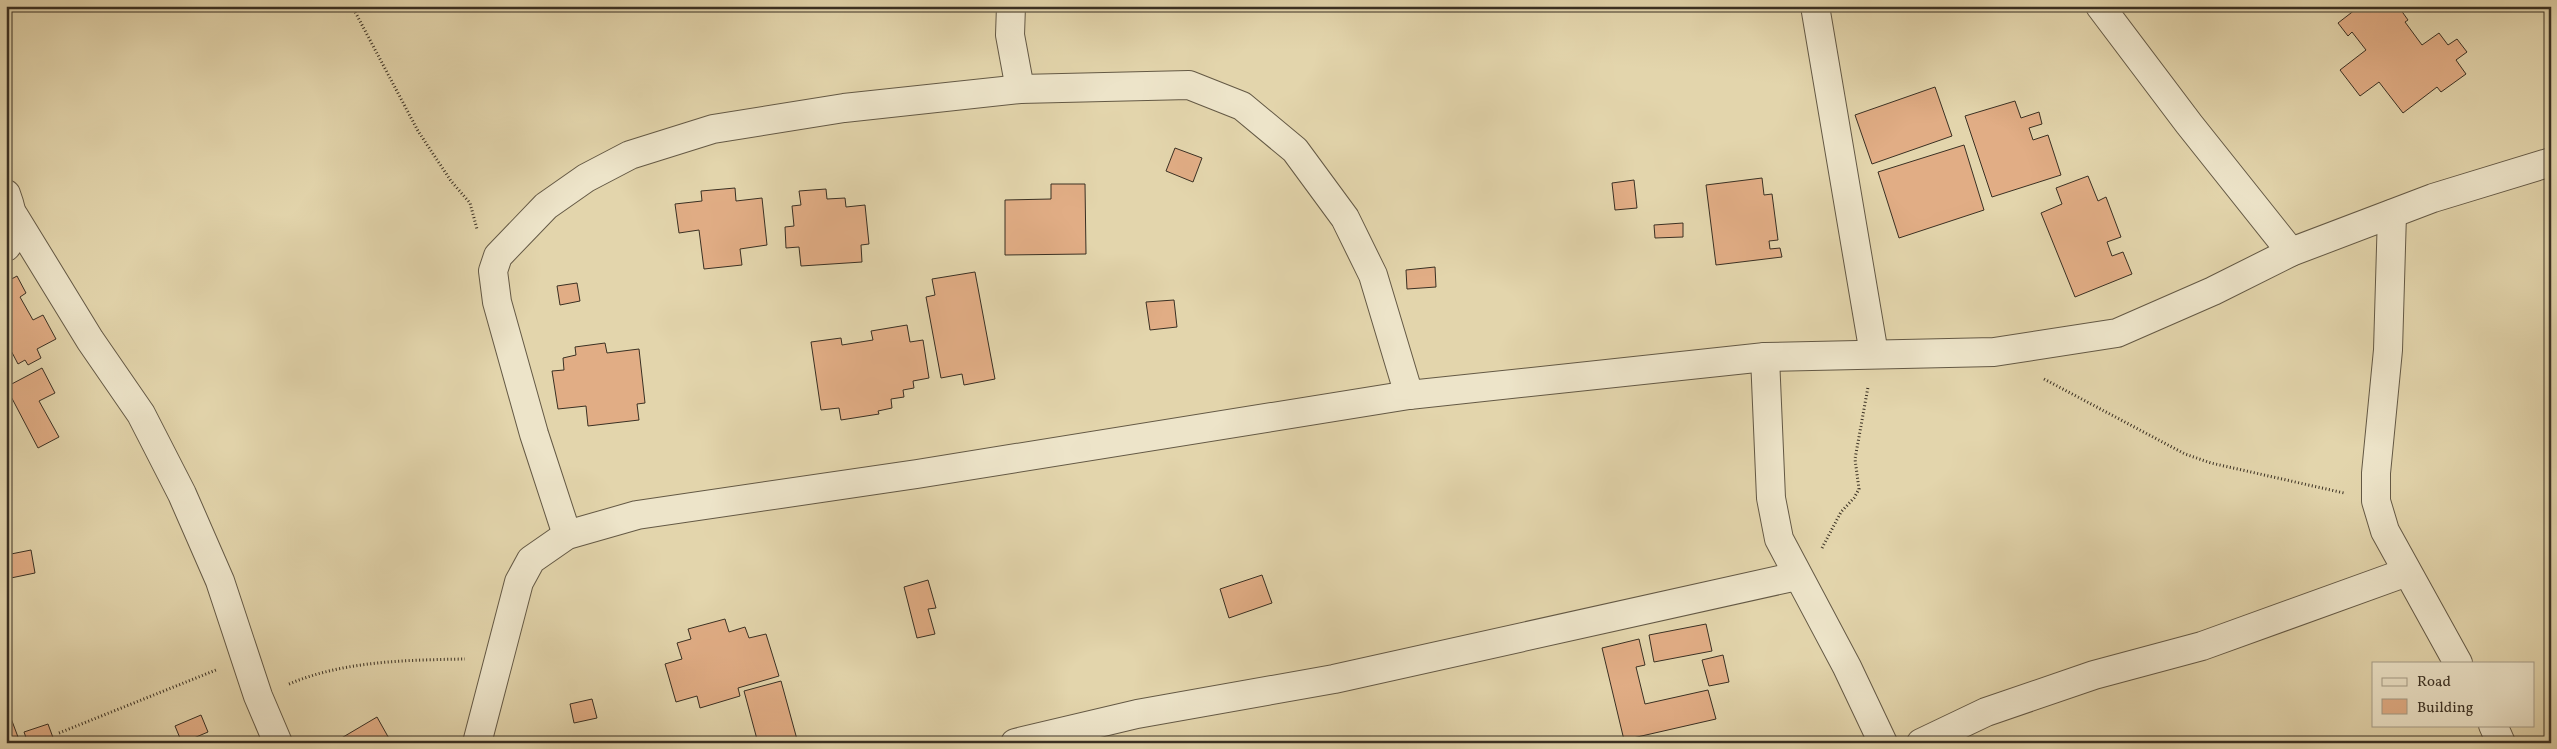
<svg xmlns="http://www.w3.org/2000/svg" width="2557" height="749" viewBox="0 0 2557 749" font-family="Vollkorn,serif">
<rect width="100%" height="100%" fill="#e3d5ac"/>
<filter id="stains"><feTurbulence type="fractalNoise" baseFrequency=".004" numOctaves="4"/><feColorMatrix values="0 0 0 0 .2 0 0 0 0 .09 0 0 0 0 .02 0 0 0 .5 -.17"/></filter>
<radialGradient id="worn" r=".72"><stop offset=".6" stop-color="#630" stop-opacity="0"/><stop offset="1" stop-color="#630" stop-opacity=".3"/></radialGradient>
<g fill="#e1ad85" stroke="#3a3023">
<path d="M2360 6H2398L2408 20 2405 22 2422 45 2439 33 2448 45 2457 39 2467 52 2456 60 2466 74 2441 92 2437 87 2403 113 2379 82 2360 96 2340 70 2366 50 2352 32 2348 36 2338 23Z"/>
<path d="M1935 87 1952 136 1872 164 1855 115Z"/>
<path d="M2015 101 2021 118 2039 112 2042 124 2029 128 2033 140 2048 135 2061 175 1992 197 1965 116Z"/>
<path d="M1964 145 1984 210 1899 238 1878 172Z"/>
<path d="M1175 148 1202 158 1193 182 1166 171Z"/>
<path d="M2088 176 2098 201 2106 197 2121 237 2107 242 2112 256 2123 252 2132 274 2075 297 2041 213 2062 204 2056 188Z"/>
<path d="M1762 178 1764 195 1772 194 1778 240 1769 241 1770 249 1780 248 1782 257 1716 265 1706 185Z"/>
<path d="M1634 180 1637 208 1615 210 1612 183Z"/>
<path d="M1051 184H1085L1086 254 1005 255V200L1051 199Z"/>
<path d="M735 188 736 201 762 198 767 245 740 249 742 265 704 269 699 230 679 233 675 204 702 201 701 191Z"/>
<path d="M826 189 827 199 845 198 846 207 865 205 869 244 861 245 862 262 801 266 799 247 786 248 785 227 794 226 792 206 801 205 799 191Z"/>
<path d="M1683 223V237L1655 238 1654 225Z"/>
<path d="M1435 267 1436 287 1407 289 1406 270Z"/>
<path d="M975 272 995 379 964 385 962 374 941 378 926 297 935 295 932 279Z"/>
<path d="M17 276 26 293 20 297 33 320 43 315 56 339 37 349 41 358 28 365 25 360 18 364 6 341V282Z"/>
<path d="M577 283 580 301 560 305 557 286Z"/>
<path d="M1174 300 1177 327 1150 330 1146 302Z"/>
<path d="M907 325 910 342 923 340 929 378 913 381 914 388 903 390 904 397 891 399 892 408 878 411 879 414 841 420 839 408 821 410 811 342 841 338 842 345 873 340 871 331Z"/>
<path d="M605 343 607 353 639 349 645 403 637 404 639 420 588 426 586 406 558 409 552 371 564 370 563 358 576 355 575 347Z"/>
<path d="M42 368 55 393 39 401 59 437 38 448 6 387Z"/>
<path d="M31 550 35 573 6 579V555Z"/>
<path d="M1262 575 1272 603 1229 618 1220 589Z"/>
<path d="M928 580 936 608 928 609 935 634 917 638 904 587Z"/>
<path d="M725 619 729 632 745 627 749 638 766 634 779 676 738 688 740 696 700 708 697 696 676 702 665 664 682 659 677 643 691 639 688 629Z"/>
<path d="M1706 624 1712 651 1654 662 1649 635Z"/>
<path d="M1639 639 1645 665 1636 667 1645 704 1708 690 1716 719 1624 740 1602 648Z"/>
<path d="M1723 655 1729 682 1709 686 1702 660Z"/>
<path d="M781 681 798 743H758L744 691Z"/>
<path d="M592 699 597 718 574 723 570 704Z"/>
<path d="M6 705 18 737 6 741Z"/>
<path d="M201 715 208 732 182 743 175 726Z"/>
<path d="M377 717 391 742 333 743Z"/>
<path d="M48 724 55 743H28L24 732Z"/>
</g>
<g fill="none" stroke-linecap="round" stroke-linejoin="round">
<g stroke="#645945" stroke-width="30">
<g id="minor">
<path d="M1011 6 1010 35 1020 89"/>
<path d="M1815 6 1874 354"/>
<path d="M2100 6 2189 124 2291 252"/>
<path d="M6 194C12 210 19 234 6 247"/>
<path d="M2392 214 2388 350 2376 473V501L2385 531 2458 663"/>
<path d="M14 216 90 340 141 414 182 494 220 581 258 696 278 743"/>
<path d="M1765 357 1771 498 1779 539 1847 667 1883 743"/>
<path d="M567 535 534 434 497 302 493 271 498 256 546 206 586 178 630 155 713 129 844 108 1020 89 1189 85 1242 106 1295 150 1345 218 1373 275 1409 395"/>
<path d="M2493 725 2501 743"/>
<path d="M477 743 519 582 531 560 567 535 637 515 917 474 1409 395 1765 357 1994 352 2117 333 2213 291 2291 252 2433 198 2551 162"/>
<path d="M1015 743 1137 714 1334 679 1797 576"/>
<path d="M1921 743 1986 712 2094 675 2202 646 2407 572"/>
</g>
</g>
<g stroke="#3a3023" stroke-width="3" stroke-dasharray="1 2.5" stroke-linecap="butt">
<path d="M352 6 418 131 451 181 470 203 477 229"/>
<path d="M2044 379 2185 454 2211 463 2344 493"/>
<path d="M1822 548 1841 512 1854 498 1859 489 1855 459 1868 387"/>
<path d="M289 684C343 661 406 660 465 659"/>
<path d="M59 733 216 670"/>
</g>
<use href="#minor" stroke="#ede4c9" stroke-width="28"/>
</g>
<rect width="2557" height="749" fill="none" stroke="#e3d5ac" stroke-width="25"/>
<rect x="8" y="8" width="2542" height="734" fill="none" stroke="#3a3023" stroke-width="2.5"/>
<rect x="12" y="12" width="2532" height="724" fill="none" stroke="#3a3023"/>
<rect x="2372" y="662" width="162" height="65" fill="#ede4c9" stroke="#a59c87"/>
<rect x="2382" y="678" width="25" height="8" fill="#ede4c9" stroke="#a59c87"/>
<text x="2417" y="686" font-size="15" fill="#3a3023">Road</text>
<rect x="2382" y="699" width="25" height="15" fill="#e1ad85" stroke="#a59c87"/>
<text x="2417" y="712" font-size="15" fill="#3a3023">Building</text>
<rect width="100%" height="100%" filter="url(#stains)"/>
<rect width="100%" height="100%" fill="url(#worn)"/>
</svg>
